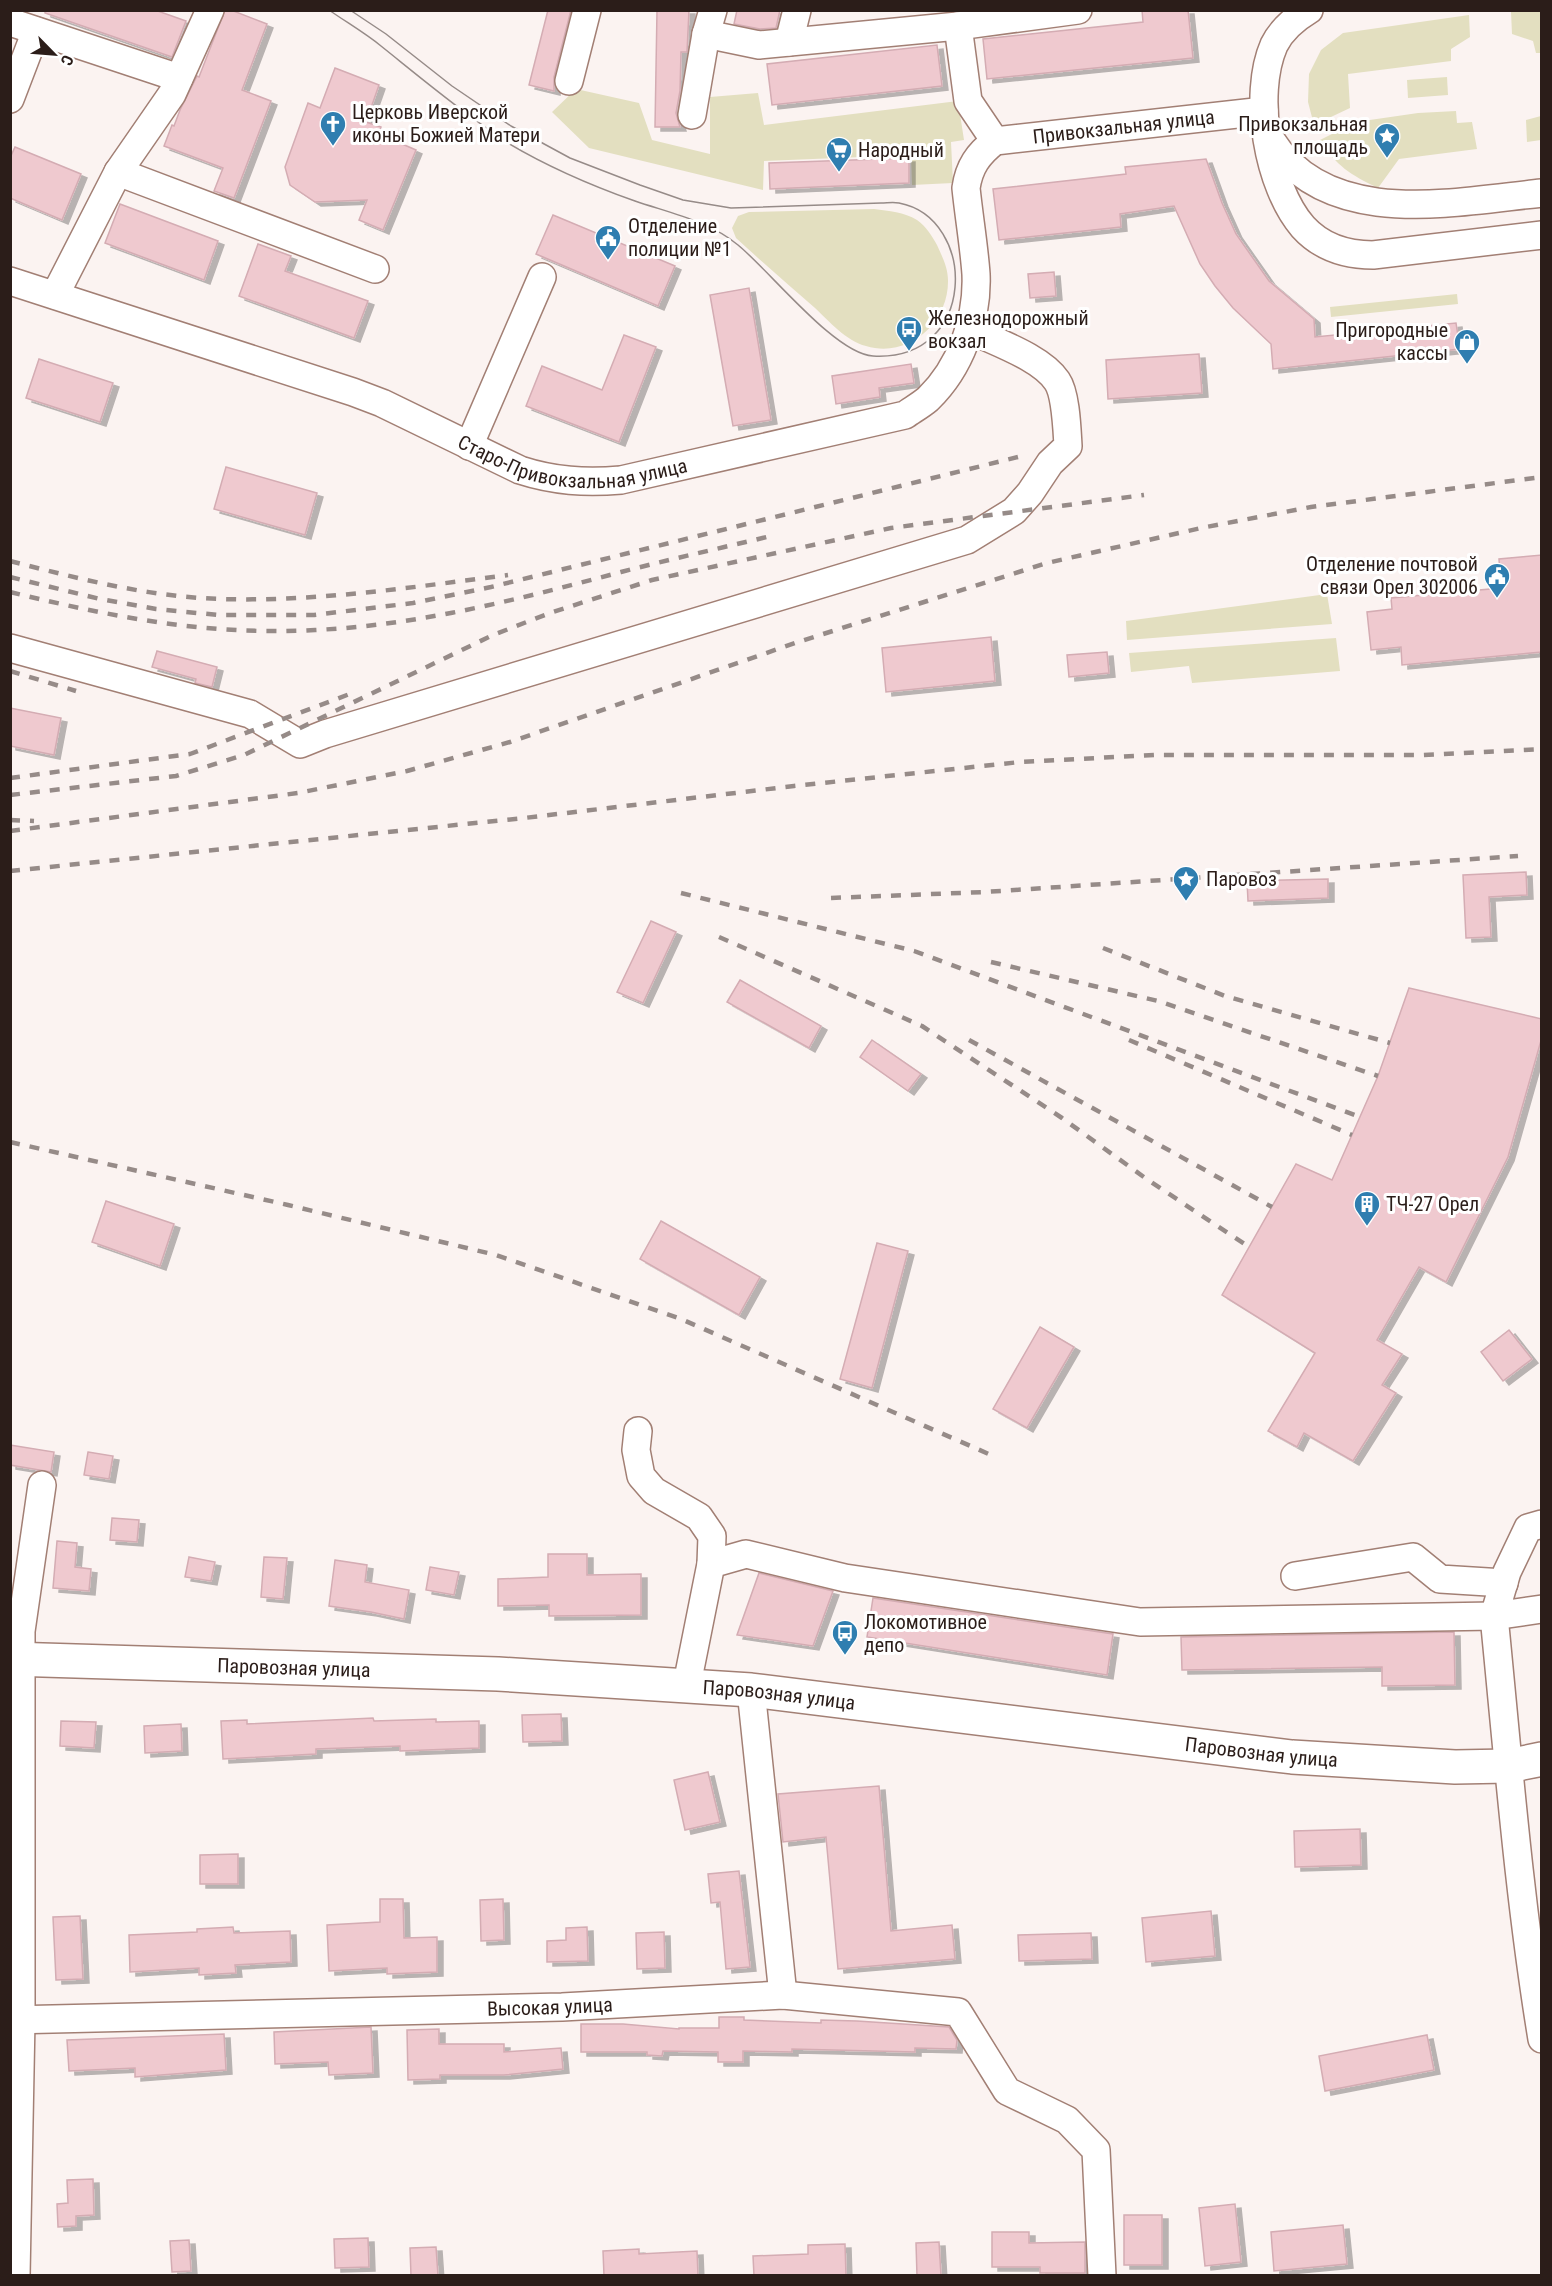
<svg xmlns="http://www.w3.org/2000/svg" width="1552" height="2286" viewBox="0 0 1552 2286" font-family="'Roboto Condensed',sans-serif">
<defs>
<filter id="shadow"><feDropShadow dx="6" dy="4" stdDeviation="0" flood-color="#0004"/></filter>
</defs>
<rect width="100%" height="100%" fill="#fbf3f1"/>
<g fill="#e3dfc0">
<path d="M1542 11 1541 53H1536L1533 41 1512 34 1511 12Z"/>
<path d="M1469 15 1470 37 1451 49V61L1348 74 1350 108 1314 125 1308 102 1309 74 1321 50 1343 33Z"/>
<path d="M1447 77 1448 95 1408 98 1407 80Z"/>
<path d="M576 89 639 103 652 140 710 154V97L758 93 764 125 958 101 964 140 951 142 953 183 912 185 911 155 764 161 763 190 589 148 552 112Z"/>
<path d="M1456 111 1457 123 1472 122 1477 149 1399 159 1378 188C1351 175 1336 166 1320 140L1356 122 1418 113Z"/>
<path d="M1541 116V140L1527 142 1526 120Z"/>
<path d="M874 209C889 211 904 212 917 220 926 226 932 236 937 245 942 256 948 268 948 280 949 323 908 359 866 346 846 341 829 321 815 308 789 285 762 262 736 238L732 228 738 216 749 212Z"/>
<path d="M1457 294 1458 304 1331 317 1330 307Z"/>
<path d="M1327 594 1332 624 1127 640 1126 621Z"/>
<path d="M1336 638 1340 671 1192 683 1189 666 1131 672 1129 653Z"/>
</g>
<g fill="#efc9cf" stroke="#d4acb3" stroke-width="1.5" filter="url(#shadow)">
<path d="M45 10H155L186 21 172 57 45 13Z"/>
<path d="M225 10H231L267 24 242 90 271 101 234 198 214 191 223 168 164 146 172 125 174 126 180 110 197 76 199 77Z"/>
<path d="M548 10H571L554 77V91L529 85Z"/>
<path d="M657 10H689L687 52H681L680 91 676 113 680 127H655Z"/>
<path d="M737 10H780L776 28 760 29 734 24Z"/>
<path d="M1142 10H1188L1193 58 987 79 983 39 1143 22Z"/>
<path d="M937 45 942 86 772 105 767 64Z"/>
<path d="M335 68 379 85 366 122 381 127 379 134 416 150 383 230 359 220 367 200 315 202 290 185 285 167 308 103 320 108Z"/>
<path d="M15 147 81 174 62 220 10 198V158Z"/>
<path d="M909 158V183L770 189 769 163Z"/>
<path d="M1206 159 1222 203 1236 234 1269 281 1314 319 1315 337 1456 323 1460 349 1273 369 1271 344 1233 308 1215 286 1200 264 1174 206 1120 214 1121 227 999 240 993 189 1126 174 1125 167Z"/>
<path d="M120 204 218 241 204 280 105 243Z"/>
<path d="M553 215 675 266 658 306 536 254Z"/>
<path d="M258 244 291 256 285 271 368 301 354 338 239 296Z"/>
<path d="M1054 272 1056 296 1030 298 1028 274Z"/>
<path d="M749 288 771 420 733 426 710 295Z"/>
<path d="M624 335 656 347 619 442 526 406 542 366 602 390Z"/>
<path d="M1199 354 1202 393 1108 399 1106 360Z"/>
<path d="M39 359 113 383 100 422 26 398Z"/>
<path d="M911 364 914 383 879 388 880 397 836 404 832 376Z"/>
<path d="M226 467 317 493 305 535 214 509Z"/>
<path d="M1542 555V652L1402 665 1401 647 1371 650 1367 612 1392 609 1391 598 1501 588 1499 559Z"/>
<path d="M991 637 995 681 886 692 882 648Z"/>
<path d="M157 651 217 667 212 687 195 683 196 679 152 667Z"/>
<path d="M1107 652 1109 673 1069 677 1067 655Z"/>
<path d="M10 708 61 718 54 755 10 746Z"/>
<path d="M1526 872 1527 895 1489 897 1491 937 1466 938 1463 875Z"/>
<path d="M1328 879V898L1248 901 1247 881Z"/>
<path d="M651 921 676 932 643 1003 617 992Z"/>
<path d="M740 980 821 1026 809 1048 727 1002Z"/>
<path d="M1409 988 1542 1019V1037L1508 1157 1446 1282 1419 1267 1377 1340 1402 1354 1382 1385 1396 1393 1353 1461 1304 1433 1297 1447 1268 1431 1315 1353 1222 1295 1296 1164 1332 1180 1378 1076Z"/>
<path d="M872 1040 921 1074 908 1091 860 1057Z"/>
<path d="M106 1201 174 1224 160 1266 92 1242Z"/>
<path d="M661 1221 760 1277 739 1315 640 1259Z"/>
<path d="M877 1243 908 1251 872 1388 840 1379Z"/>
<path d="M1040 1327 1074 1347 1027 1428 993 1409Z"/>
<path d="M1509 1330 1532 1359 1503 1381 1481 1352Z"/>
<path d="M10 1445 54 1452 51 1472 10 1465Z"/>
<path d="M88 1452 113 1456 109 1479 84 1475Z"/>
<path d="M112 1518 139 1520 137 1542 110 1540Z"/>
<path d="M57 1541 77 1543 75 1567 91 1569 89 1591 53 1588Z"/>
<path d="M548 1554H587V1575L641 1574V1615L549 1616V1605L498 1606V1579L548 1577Z"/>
<path d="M189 1557 215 1562 211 1581 185 1577Z"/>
<path d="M264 1557 287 1558 283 1599 261 1597Z"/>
<path d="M335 1560 367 1565 365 1582 409 1590 404 1619 371 1612 329 1606Z"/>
<path d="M430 1567 459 1572 454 1595 426 1590Z"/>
<path d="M759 1573 833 1591 813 1646 737 1635Z"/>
<path d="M873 1598 1113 1634 1107 1675 867 1637Z"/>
<path d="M1454 1632 1455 1685 1382 1686V1667L1182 1670 1181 1637Z"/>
<path d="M561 1714 562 1741 523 1742 522 1715Z"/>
<path d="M373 1718 374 1721 436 1719V1722L479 1721V1748L400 1751V1746L316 1749V1754L223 1759 221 1721 247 1720V1724Z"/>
<path d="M61 1721 96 1722 94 1748 60 1746Z"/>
<path d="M181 1724 182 1751 145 1753 144 1726Z"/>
<path d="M708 1772 720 1822 685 1830 674 1780Z"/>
<path d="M879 1786 891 1931 952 1925 955 1959 838 1969 826 1837 783 1842 778 1794Z"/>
<path d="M1360 1829 1361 1865 1295 1867 1294 1831Z"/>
<path d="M238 1854V1884H200V1855Z"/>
<path d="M739 1871 750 1967 726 1969 720 1902 711 1903 708 1874Z"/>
<path d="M380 1899H403L404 1938 437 1937V1972L387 1974V1968L329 1971 327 1925 380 1922Z"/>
<path d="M503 1899 504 1940 481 1941 480 1900Z"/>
<path d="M1211 1911 1215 1956 1146 1962 1142 1918Z"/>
<path d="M80 1916 83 1979 56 1980 53 1917Z"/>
<path d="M233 1927 234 1933 290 1931 291 1962 235 1965 236 1973 199 1975V1968L130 1972 129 1935 197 1932V1929Z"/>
<path d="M587 1927 588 1961 547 1962V1941L566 1940V1928Z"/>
<path d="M664 1932 665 1968 637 1969 636 1933Z"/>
<path d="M1091 1933 1092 1959 1019 1961 1018 1935Z"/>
<path d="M719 2017H744V2020L821 2023V2020L857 2021 949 2027 957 2040 956 2049 915 2048V2052L792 2049V2052L743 2051V2062H718V2052L663 2051 662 2056 647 2055V2052H581V2024H623L679 2029V2028H719Z"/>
<path d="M371 2027 373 2073 329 2075 328 2062 275 2064 274 2032Z"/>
<path d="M439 2029V2044H504V2052L561 2048 563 2069 504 2075H440V2079L408 2080 407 2030Z"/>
<path d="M224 2034 226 2070 135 2077V2068L69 2071 67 2040Z"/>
<path d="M1427 2035 1434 2070 1325 2091 1319 2056Z"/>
<path d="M93 2179 94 2215 76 2216V2226L58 2227 57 2204 68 2203 67 2180Z"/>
<path d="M1235 2204 1241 2262 1205 2266 1199 2208Z"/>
<rect x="1124" y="2215" width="38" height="50"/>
<path d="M1343 2225 1347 2264 1274 2271 1271 2232Z"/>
<path d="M992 2232H1029V2243L1085 2242V2273H1040V2267H992Z"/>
<path d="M368 2238 369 2267 335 2268 334 2239Z"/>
<path d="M189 2240 191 2271 172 2272 170 2241Z"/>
<path d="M939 2242 941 2276H917L916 2243Z"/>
<path d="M845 2244 846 2276H754L753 2256 808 2254V2245Z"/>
<path d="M436 2247 438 2276H411L410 2248Z"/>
<path d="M639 2249V2254L697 2251 698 2276H604L603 2251Z"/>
</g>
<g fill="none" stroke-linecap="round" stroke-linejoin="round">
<g stroke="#a27f74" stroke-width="30">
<g id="minor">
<path d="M1309 10C1294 19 1282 29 1274 45 1252 95 1268 187 1303 227 1322 248 1347 255 1373 255L1542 235"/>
<path d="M10 22 179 78"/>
<path d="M958 26 1078 10"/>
<path d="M706 34 759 45 958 26 968 101 995 141"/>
<path d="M789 42 797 10"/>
<path d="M569 81 587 10"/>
<path d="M10 99 36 31"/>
<path d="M692 115 706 34 713 10"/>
<path d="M1271 140C1327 230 1454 202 1542 193"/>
<path d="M118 172 375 269"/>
<path id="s1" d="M10 281 353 392 382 403 520 470C554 481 585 483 621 480L905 415C912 410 921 405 928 399 960 368 978 320 976 274 974 246 969 217 966 188 969 167 978 154 995 141L1264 111"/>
<path d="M55 295 118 172 172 94 210 10"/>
<path d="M469 446 542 277"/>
<path d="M10 648 250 714 300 744 325 734 967 540 1014 511 1030 493 1050 463 1068 446C1067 430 1066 394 1057 381 1041 357 995 342 969 329"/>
<path d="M638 1431 636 1450 641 1476 654 1491 699 1517 712 1536 711 1564"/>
<path d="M1542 1524 1528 1528 1507 1572 1494 1616 1542 1609"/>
<path d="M1295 1576 1413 1557 1440 1579 1504 1583"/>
<path d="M687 1684 711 1564 746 1554 845 1578 1140 1622 1494 1616C1508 1757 1519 1899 1542 2039"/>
<path d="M751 1690 783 1995"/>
<path id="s2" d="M10 2020 562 2007 783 1995 958 2012 1007 2091 1067 2120 1096 2150 1102 2276"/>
<path d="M16 2276 21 2020V1631L42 1485"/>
</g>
</g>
<g stroke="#a27f74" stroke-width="36">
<g id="major">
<path id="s3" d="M10 1659 498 1674 751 1690 1292 1757 1455 1767 1508 1766 1542 1759"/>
</g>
</g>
<use href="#minor" stroke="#fff" stroke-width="27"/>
<use href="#major" stroke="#fff" stroke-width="33"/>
<path stroke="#968b88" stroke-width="1.5" d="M329 10C346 22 365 33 381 46 411 70 440 94 470 116 481 124 492 133 503 140 544 165 590 185 635 201 670 213 709 221 738 245 770 271 835 354 873 356 978 362 978 218 899 203 893 202 887 203 881 203L731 208 683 200 640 185 570 158 511 126 452 86 386 34 350 10"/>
<g stroke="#968b88" stroke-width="4.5" stroke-dasharray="10 10" stroke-linecap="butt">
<path d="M10 561C80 579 149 597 221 599 317 602 413 587 508 575"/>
<path d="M10 577 100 599 156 609 218 615H314L413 603 491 587 1018 457"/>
<path d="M10 592C113 617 208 636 315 630 420 625 520 599 621 572 671 559 721 548 771 536"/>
<path d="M10 671 76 691"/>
<path d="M10 778 190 754 355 692"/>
<path d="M10 795 176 776 244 755 493 635 550 613 652 580 891 528 1144 495"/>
<path d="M10 820 34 821"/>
<path d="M10 831 298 793 407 771 510 742 798 642 1047 563 1201 528 1311 507 1542 477"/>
<path d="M10 871 524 818 794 786 1020 762 1154 755H1423L1542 749"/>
<path d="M681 893 914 951 1360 1117"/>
<path d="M831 898 985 892 1518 856"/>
<path d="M719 937 922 1026 1062 1118 1148 1180 1249 1247"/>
<path d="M1103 948 1225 996 1390 1043"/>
<path d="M991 962 1158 1001 1378 1076"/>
<path d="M969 1040 1272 1207"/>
<path d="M1129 1040 1352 1135"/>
<path d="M10 1142 288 1205 496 1255 681 1319 991 1455"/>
</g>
</g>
<defs>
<g id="church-pin" transform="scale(1.35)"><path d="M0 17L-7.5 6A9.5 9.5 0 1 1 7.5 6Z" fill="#2f7eb0" stroke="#fff"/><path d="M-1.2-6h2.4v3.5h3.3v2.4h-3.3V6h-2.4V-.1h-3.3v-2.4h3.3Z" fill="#fff"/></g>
<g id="sight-pin" transform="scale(1.35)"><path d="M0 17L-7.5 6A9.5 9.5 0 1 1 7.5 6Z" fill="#2f7eb0" stroke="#fff"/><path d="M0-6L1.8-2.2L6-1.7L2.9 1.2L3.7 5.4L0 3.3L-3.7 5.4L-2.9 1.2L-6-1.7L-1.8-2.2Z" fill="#fff"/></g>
<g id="supermarket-pin" transform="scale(1.35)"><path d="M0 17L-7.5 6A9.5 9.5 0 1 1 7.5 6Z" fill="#2f7eb0" stroke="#fff"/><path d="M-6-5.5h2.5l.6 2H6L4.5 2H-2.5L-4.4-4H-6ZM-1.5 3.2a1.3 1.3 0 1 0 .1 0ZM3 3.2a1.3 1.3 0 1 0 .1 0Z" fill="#fff"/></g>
<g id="civic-pin" transform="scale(1.35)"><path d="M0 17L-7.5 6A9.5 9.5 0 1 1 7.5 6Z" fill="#2f7eb0" stroke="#fff"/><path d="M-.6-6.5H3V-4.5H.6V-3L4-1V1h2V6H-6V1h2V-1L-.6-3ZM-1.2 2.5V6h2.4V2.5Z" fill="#fff"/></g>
<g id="bus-pin" transform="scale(1.35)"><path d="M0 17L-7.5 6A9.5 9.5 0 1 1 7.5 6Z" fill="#2f7eb0" stroke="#fff"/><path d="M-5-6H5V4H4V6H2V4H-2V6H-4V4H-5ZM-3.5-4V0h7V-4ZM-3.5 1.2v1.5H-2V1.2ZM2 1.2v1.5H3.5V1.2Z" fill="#fff"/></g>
<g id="shop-pin" transform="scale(1.35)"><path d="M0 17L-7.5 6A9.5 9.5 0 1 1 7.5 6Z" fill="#2f7eb0" stroke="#fff"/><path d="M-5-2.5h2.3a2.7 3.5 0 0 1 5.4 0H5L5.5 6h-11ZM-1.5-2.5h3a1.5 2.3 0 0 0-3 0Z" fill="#fff"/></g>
<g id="building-pin" transform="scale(1.35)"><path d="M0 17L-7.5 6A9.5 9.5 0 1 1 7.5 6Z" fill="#2f7eb0" stroke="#fff"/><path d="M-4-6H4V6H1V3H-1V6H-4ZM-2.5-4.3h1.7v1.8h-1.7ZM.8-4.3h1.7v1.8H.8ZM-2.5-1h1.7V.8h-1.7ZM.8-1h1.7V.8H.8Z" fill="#fff"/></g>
</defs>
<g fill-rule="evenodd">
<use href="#church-pin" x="333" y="124"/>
<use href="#sight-pin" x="1387" y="136"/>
<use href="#supermarket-pin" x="839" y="150"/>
<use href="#civic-pin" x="608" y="238"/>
<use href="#bus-pin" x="909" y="329"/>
<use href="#shop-pin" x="1467" y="342"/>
<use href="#civic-pin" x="1497" y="576"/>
<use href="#sight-pin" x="1186" y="879"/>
<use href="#building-pin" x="1367" y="1204"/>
<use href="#bus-pin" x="845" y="1633"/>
</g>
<g text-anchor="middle" stroke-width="6" stroke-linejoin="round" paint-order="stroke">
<g font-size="20" fill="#2b1d19" stroke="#fff" text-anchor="start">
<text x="352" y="119">Церковь Иверской<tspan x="352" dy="23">иконы Божией Матери</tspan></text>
<text x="1368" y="131" text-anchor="end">Привокзальная<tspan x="1368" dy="23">площадь</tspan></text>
<text x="858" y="157">Народный</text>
<text x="628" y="233">Отделение<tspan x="628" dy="23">полиции №1</tspan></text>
<text x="928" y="325">Железнодорожный<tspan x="928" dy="23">вокзал</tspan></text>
<text x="1448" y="337" text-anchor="end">Пригородные<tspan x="1448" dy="23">кассы</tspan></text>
<text x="1478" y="571" text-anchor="end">Отделение почтовой<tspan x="1478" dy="23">связи Орел 302006</tspan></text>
<text x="1206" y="886">Паровоз</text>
<text x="1386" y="1211">ТЧ-27 Орел</text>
<text x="864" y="1629">Локомотивное<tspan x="864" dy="23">депо</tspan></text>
</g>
<g font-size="20" fill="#2b1d19" stroke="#fff">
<text dy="7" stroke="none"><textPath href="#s1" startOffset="1377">Привокзальная улица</textPath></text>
<text dy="7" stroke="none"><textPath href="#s1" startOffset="596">Старо-Привокзальная улица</textPath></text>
<text dy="7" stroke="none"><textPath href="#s3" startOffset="284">Паровозная улица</textPath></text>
<text dy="7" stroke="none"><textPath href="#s3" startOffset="770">Паровозная улица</textPath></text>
<text dy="7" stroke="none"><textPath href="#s3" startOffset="1256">Паровозная улица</textPath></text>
<text dy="7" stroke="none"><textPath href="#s2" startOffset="540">Высокая улица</textPath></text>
</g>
</g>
<rect width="1552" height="2286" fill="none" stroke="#2b1d19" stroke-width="24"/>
<g transform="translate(54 54) rotate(115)" stroke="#ffffff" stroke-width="4.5" paint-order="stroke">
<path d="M0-4.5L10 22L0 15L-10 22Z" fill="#2b1d19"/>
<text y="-9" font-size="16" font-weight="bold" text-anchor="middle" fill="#2b1d19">С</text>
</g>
</svg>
